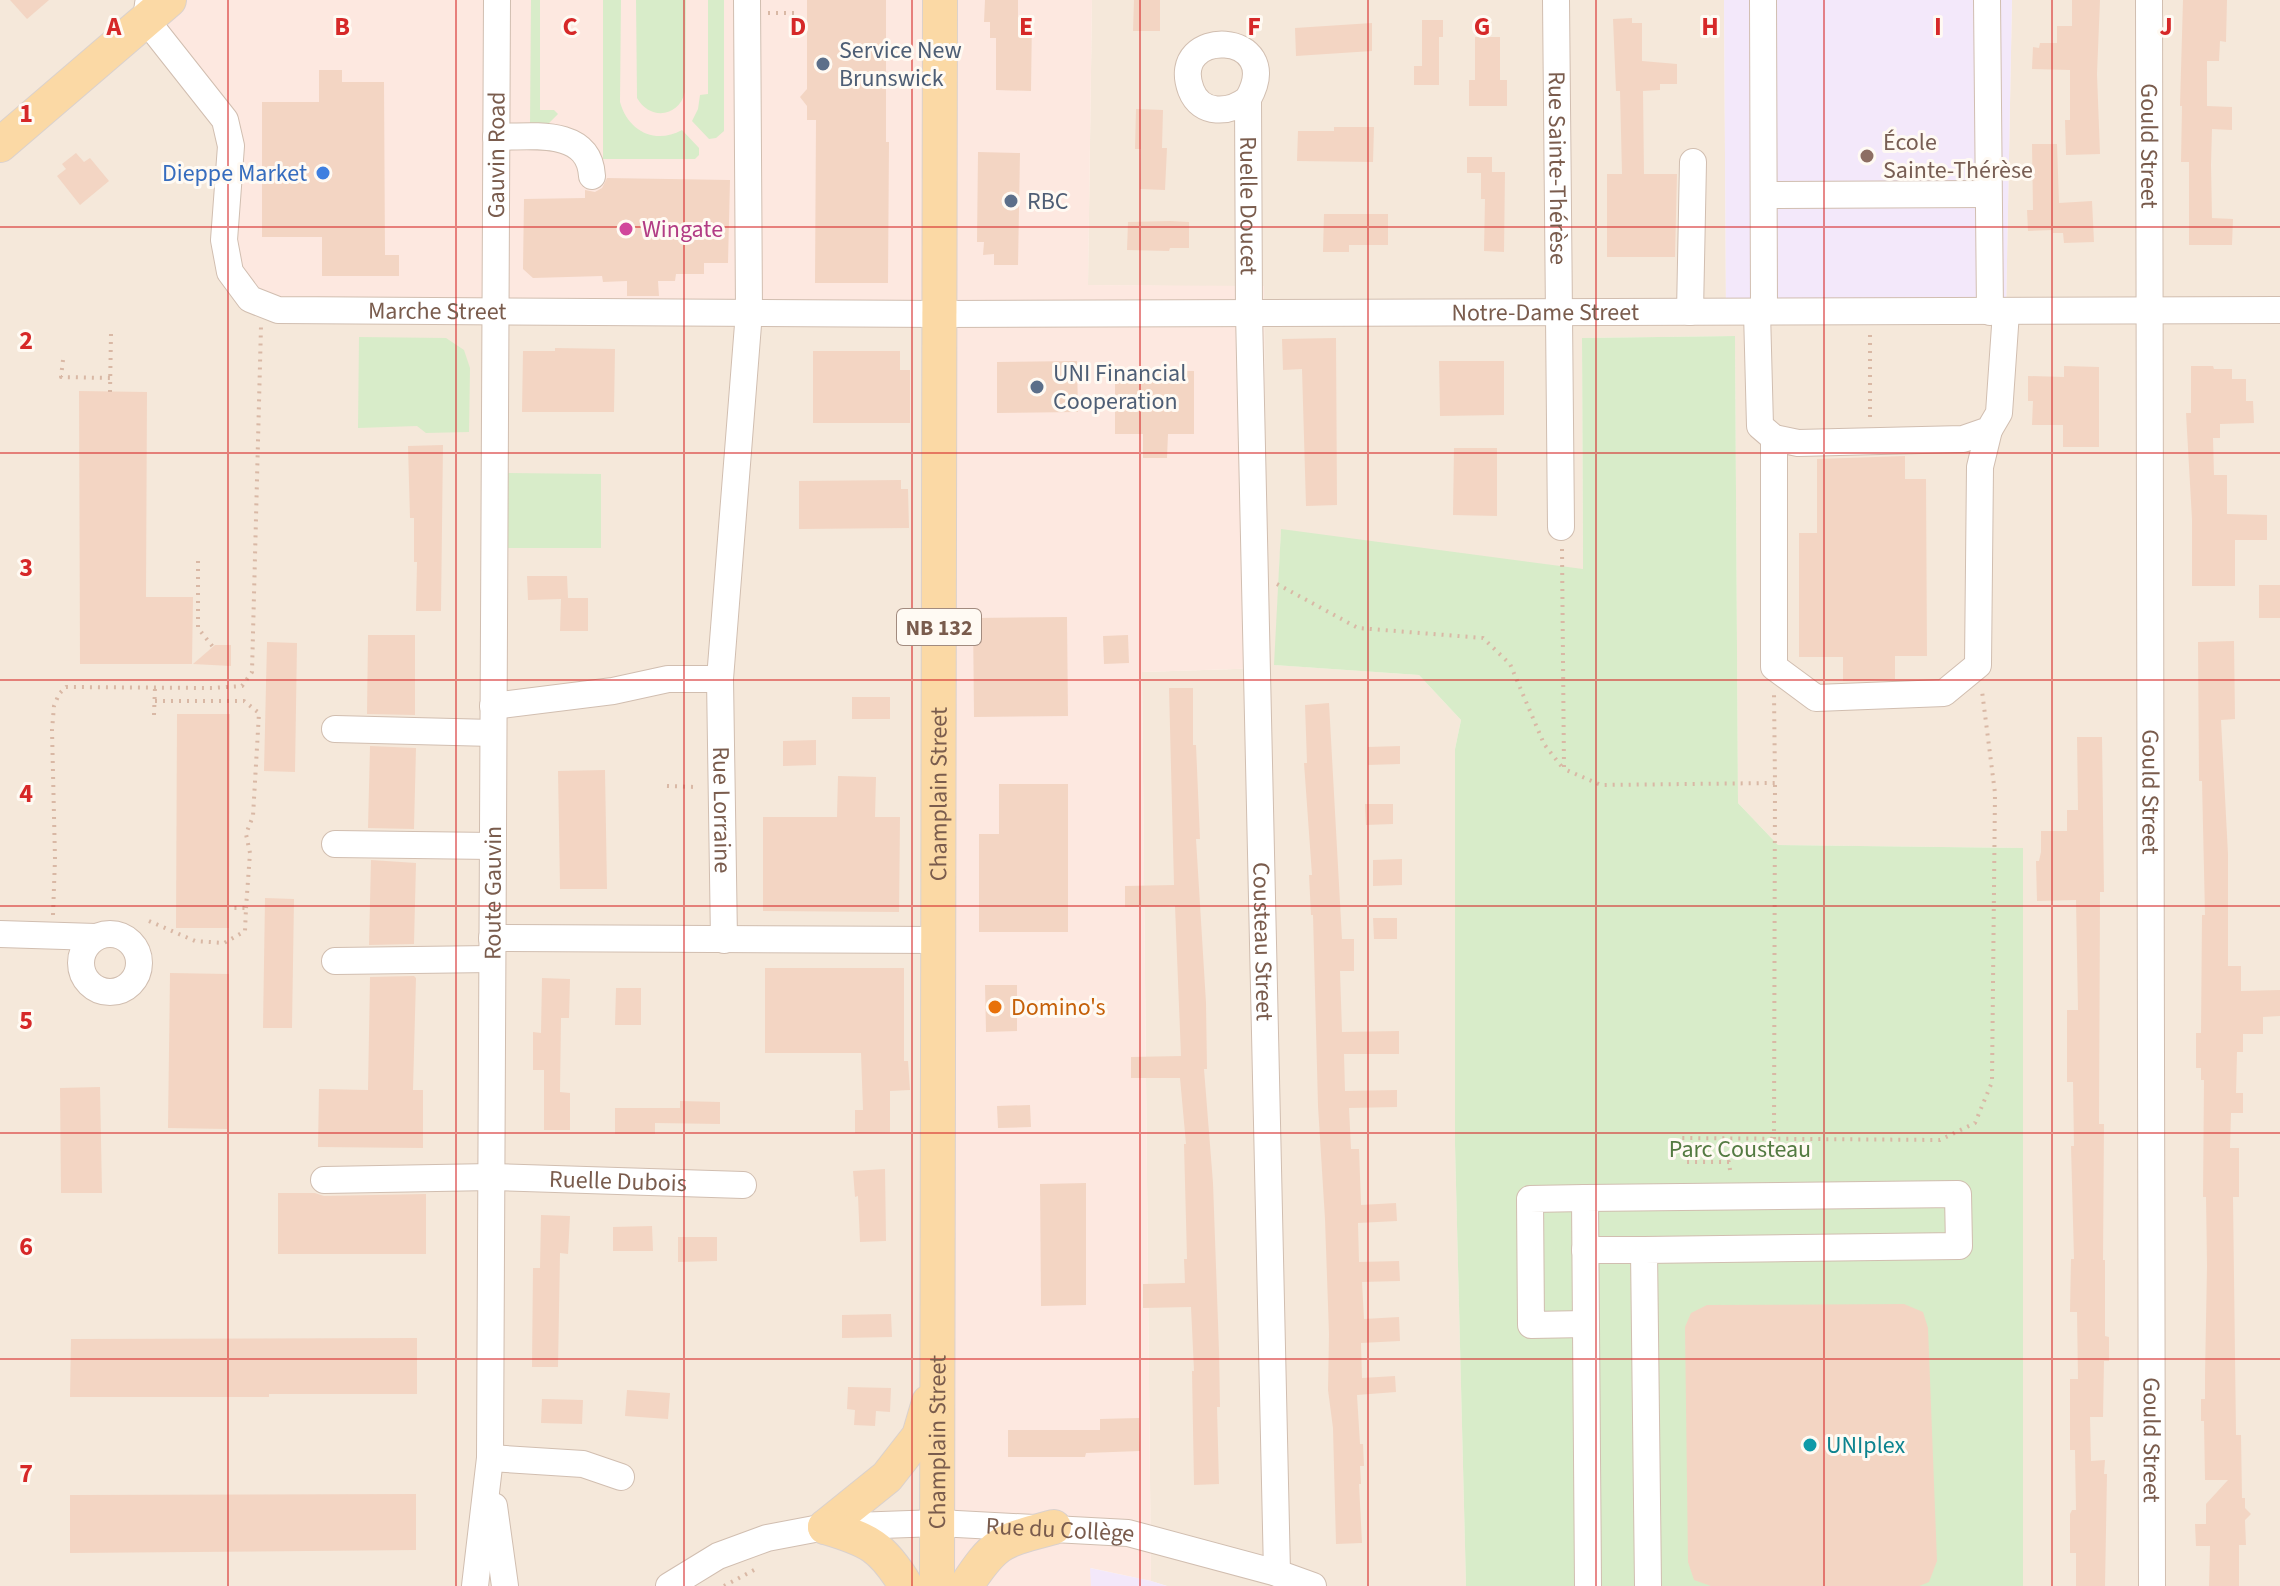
<svg xmlns="http://www.w3.org/2000/svg" width="2280" height="1586" viewBox="0 0 2280 1586" font-family="'Source Sans 3',sans-serif">
<rect width="100%" height="100%" fill="#fdf6ec"/>
<g fill="#f5e8da">
<path d="M0 0H169L941 314 937 1586H0Z"/>
<path d="M1092 0H1724L1726 312H2006L2012 0H2280V1586H2023V848L1778 845 1738 803 1735 336 1582 338 1583 570 1281 530 1275 665 1419 675 1461 720 1455 749V1144L1466 1586H1167L1151 1581 1142 672 1266 668 1264 287 1088 285Z"/>
</g>
<path fill="#fde8e0" d="M169 0H1092L1088 285 1264 286 1266 668 1142 672 1151 1581 1091 1568V1586H937L940 314 292 310 230 272 231 146 146 20Z"/>
<g fill="#f3e8fa">
<path d="M1724 0H2012L2006 312H1726Z"/>
<path d="M1090 1568 1151 1581 1167 1586H1091Z"/>
</g>
<g fill="#d8ecc9">
<path d="M531 0H540V110H554L558 114 548 124 530 125Z"/>
<path d="M603 0H621L620 102C628 131 655 145 682 130L699 148V155L695 159H603Z"/>
<path d="M636 0H686L685 92C679 117 650 121 637 98Z"/>
<path d="M708 0H724V131L716 138 709 139 692 121 698 109 700 95 708 94Z"/>
<path d="M1735 336 1738 803 1778 845 2023 848V1586H1466L1455 1145V749L1461 720 1419 675 1274 665 1281 529 1583 569 1582 338Z"/>
<path d="M359 337 446 338 464 350 470 368 469 432 426 433 417 426 358 428Z"/>
<path d="M508 473 601 474V548H507Z"/>
</g>
<g fill="#f3d5c3">
<path d="M10 0H49L27 19Z"/>
<path d="M807 0H886V142H889L888 283H815L816 120H807V106L800 97 807 89Z"/>
<path d="M985 0H1018V16H1032L1031 91 996 90V38H990V22H984Z"/>
<path d="M1134 0H1160V31H1133Z"/>
<path d="M2072 0H2100L2097 74 2100 154 2066 155 2065 120H2070V70L2032 69 2033 47 2039 48 2040 43H2057V26H2072Z"/>
<path d="M2183 0H2227L2226 42 2220 41 2219 61H2207V106L2232 107V130L2212 129 2211 165 2212 218 2233 219 2232 245H2189V162H2181L2182 106H2180Z"/>
<path d="M1632 18V23H1642V61L1677 64V84H1660V90L1643 91 1644 174H1677L1675 257H1607V174H1622L1620 91H1616L1613 19Z"/>
<path d="M1422 20H1443V37H1439V85H1414V66H1422Z"/>
<path d="M1372 23V51L1296 56 1295 28Z"/>
<path d="M1475 37H1500V80H1507V106H1469V80H1475Z"/>
<path d="M319 70H342V82H384L385 255H399V276H322V237H262V102H319Z"/>
<path d="M1136 109 1163 110 1162 148H1167L1165 190 1140 189 1141 149H1135Z"/>
<path d="M1334 127H1374L1373 162 1297 161 1298 131H1334Z"/>
<path d="M2032 144H2057L2059 203 2092 201 2094 242 2064 243 2063 233H2053V230L2028 231 2027 210H2033Z"/>
<path d="M978 152 1020 153 1018 265H994V254L983 255 984 242H977Z"/>
<path d="M76 153 84 162 90 158 109 181 80 205 57 176 66 169 62 164Z"/>
<path d="M1467 157H1492V172H1505L1504 252 1484 251 1485 199H1481V173H1467Z"/>
<path d="M607 178 730 180 728 263H704V274H676L675 281H658L659 296H627V281L603 282 602 276 533 278 523 269 524 199 585 198V190L595 192 602 188Z"/>
<path d="M1324 214H1388V245H1349V252H1323Z"/>
<path d="M1170 221 1189 222V248H1170L1169 251 1127 250 1128 222Z"/>
<path d="M1336 338 1337 505 1306 506 1302 369 1283 370 1282 339Z"/>
<path d="M555 348 615 349 614 412H522L523 351H555Z"/>
<path d="M813 351H900V370H910V423H813Z"/>
<path d="M1077 361 1078 412 997 413V362Z"/>
<path d="M1439 361H1504V415L1440 416Z"/>
<path d="M2064 366 2099 367V447H2063V425H2032L2033 401H2028V376L2064 377Z"/>
<path d="M2191 366H2213L2214 369H2232V379H2246V401H2253L2254 423 2220 424V438H2213L2214 475H2227V514L2267 515V540H2235V586H2192V519L2186 413H2191Z"/>
<path d="M1115 370 1194 371V434H1168L1167 458H1143V434H1115Z"/>
<path d="M79 391 147 392 146 597H193L192 664H80Z"/>
<path d="M443 445 441 611H416L417 562H414V518H410L408 446Z"/>
<path d="M1454 448H1497V516L1453 515Z"/>
<path d="M1905 456V479H1926L1927 656H1895V679L1843 681V657H1799V533H1817V459Z"/>
<path d="M901 480V489H908L909 528 799 529V481Z"/>
<path d="M527 576H567L568 598H588V631H560L561 599 528 600Z"/>
<rect x="2259" y="585" width="21" height="33"/>
<path d="M1067 617 1068 716 974 717 973 618Z"/>
<path d="M368 635H415V715L367 714Z"/>
<path d="M1128 635 1129 663 1104 664 1103 636Z"/>
<path d="M2234 641 2235 719 2221 720 2228 854V966H2241V991L2280 990V1016L2263 1017V1034H2243V1052H2237L2236 1093H2243V1113H2231L2230 1148H2239V1197H2233L2236 1435H2241L2242 1498H2245V1508L2251 1514 2245 1520 2246 1545H2239V1586H2209L2210 1546H2196L2195 1524H2206V1504L2228 1480H2205L2204 1421H2201V1399H2205V1376L2207 1266 2206 1197H2203L2204 1080H2201V1068H2196V1033H2201L2202 915H2205L2202 781H2199L2198 642Z"/>
<path d="M267 642 297 643 295 772 264 771Z"/>
<path d="M215 645H231V666L193 664Z"/>
<path d="M1169 688H1193V745H1196L1200 839H1196L1206 1003 1207 1069H1204L1213 1183 1219 1351 1220 1407H1217L1219 1484 1194 1485 1192 1371H1194L1191 1307 1143 1308V1284L1185 1283 1184 1259H1187L1184 1144H1186L1180 1078H1131V1057L1181 1056 1175 906 1125 907V886L1174 885Z"/>
<rect x="852" y="697" width="38" height="22"/>
<path d="M1329 703 1342 939H1354V971H1340L1342 1032 1399 1031V1054H1344L1345 1091 1397 1090V1107L1349 1108 1351 1149H1359L1361 1205 1396 1203 1397 1221 1358 1223 1359 1262 1399 1261 1400 1281 1362 1282 1364 1319 1399 1317 1400 1341 1361 1343 1362 1378 1395 1376 1396 1392 1357 1395 1360 1444H1363L1364 1466H1360L1361 1484H1359L1362 1543 1336 1544 1333 1428 1328 1390 1329 1334 1325 1219 1318 1106 1313 915H1311L1309 875H1312L1304 763H1307L1305 705Z"/>
<path d="M177 714H230L229 928H176Z"/>
<path d="M2077 737H2102L2104 892H2100L2099 1124H2104L2103 1260H2105V1336L2109 1337V1361H2104L2103 1417H2090L2091 1461 2105 1460 2104 1474H2107L2105 1586H2076V1553H2070V1514L2072 1510H2076L2075 1450H2070V1379H2078L2077 1312H2070L2071 1259H2074L2071 1146H2074L2073 1082H2067V1010H2078L2076 900 2037 901 2036 861H2039L2041 852V831H2067V810H2078Z"/>
<path d="M816 740V765L783 766V741Z"/>
<path d="M370 746 416 748 414 829 368 828Z"/>
<path d="M1400 746V764L1368 765V747Z"/>
<path d="M605 770 607 889H560L558 771Z"/>
<path d="M838 776 876 777 875 817H900L899 912 763 911V817H837Z"/>
<path d="M999 784H1068V932H979V834H999Z"/>
<path d="M1365 804H1393V824L1366 825Z"/>
<path d="M1402 859V885L1373 886V860Z"/>
<path d="M371 860 416 863 414 944 369 945Z"/>
<path d="M265 898 294 899 292 1028H263Z"/>
<path d="M1373 918H1397V939H1374Z"/>
<path d="M765 968H904V1061H908L910 1090 890 1091V1132L855 1133V1110H863L861 1053H765Z"/>
<path d="M170 973 229 974 227 1129 168 1128Z"/>
<path d="M414 976 416 978 413 1090H423V1148L318 1147 319 1089 368 1090 370 977Z"/>
<path d="M542 978 570 979 569 1018H561L560 1092 570 1093V1130H544V1070H533V1032L541 1033Z"/>
<path d="M985 985H1017V1031L986 1032Z"/>
<path d="M616 988H641V1025H615Z"/>
<path d="M100 1087 102 1193H61L60 1088Z"/>
<path d="M680 1101 720 1102V1124L655 1123V1134H615V1108H680Z"/>
<path d="M1030 1105 1031 1127 998 1128 997 1106Z"/>
<path d="M885 1169 886 1241 860 1242 858 1196 855 1197 853 1171Z"/>
<path d="M1086 1183V1305L1041 1306 1040 1184Z"/>
<path d="M278 1193H315L324 1196 426 1194V1254H278Z"/>
<path d="M541 1215 570 1216 568 1254 560 1253 558 1367H532L533 1268H540Z"/>
<path d="M652 1226 653 1251H613V1227Z"/>
<path d="M678 1237H717V1261L678 1262Z"/>
<path d="M1904 1304 1923 1312 1928 1328 1937 1561 1929 1582 1919 1586H1711L1694 1580 1688 1562 1685 1327 1691 1313 1707 1305Z"/>
<path d="M891 1314 892 1337 842 1338V1315Z"/>
<path d="M417 1338V1394H269V1397H70L71 1339Z"/>
<path d="M848 1387 891 1388 890 1412 876 1411 875 1426 854 1425 855 1410 847 1409Z"/>
<path d="M627 1390 670 1393 668 1419 625 1416Z"/>
<path d="M542 1399 583 1400 582 1424 541 1423Z"/>
<path d="M1139 1418 1140 1451 1086 1453 1085 1457H1008V1430H1100V1419Z"/>
<path d="M416 1494V1550L70 1553V1495Z"/>
</g>
<g fill="none" stroke-linecap="round" stroke-linejoin="round">
<g stroke="#d1beb0" stroke-width="28">
<g id="minor">
<path id="s1" d="M1556 0 1561 527"/>
<path d="M1763 0 1764 312"/>
<path d="M1987 0 1990 312"/>
<path id="s2" d="M2149 0 2152 1586"/>
<path id="s3" d="M148 4 146 20 225 120 231 146 224 240 230 272 250 299 278 310 941 314 2280 310"/>
<path id="s4" d="M1248 99C1230 113 1201 116 1191 90 1167 26 1287 30 1248 99L1249 313 1277 1573"/>
<path d="M496 137C530 137 589 127 592 176"/>
<path d="M1764 195 1987 194"/>
<path d="M1690 312 1693 162"/>
<path d="M1757 312 1760 426 1774 438 1798 443 1963 439 1989 430 1999 413 2006 312"/>
<path d="M1774 438V667L1816 698 1944 693 1978 665 1980 467 1989 430"/>
<path d="M720 679 749 312 747 0"/>
<path id="s5" d="M493 706 613 691 668 679H720L724 940"/>
<path d="M335 729 493 733"/>
<path d="M335 844 493 846"/>
<circle cx="110" cy="963" r="29"/>
<path d="M0 934 96 937"/>
<path d="M492 938 939 940"/>
<path d="M335 961 492 959"/>
<path id="s6" d="M324 1180 492 1177 743 1185"/>
<path d="M1585 1198 1530 1199 1531 1325 1586 1324"/>
<path d="M1585 1250H1644"/>
<path d="M490 1458 583 1464 621 1477"/>
<path d="M494 1506 505 1586"/>
<path id="s7" d="M475 1586 490 1458 497 0"/>
<path id="s8" d="M669 1586 718 1556 767 1538 825 1527 938 1523 1128 1533 1277 1573 1313 1586"/>
<path d="M1588 1586 1585 1198 1958 1194 1959 1246 1644 1250 1648 1586"/>
</g>
</g>
<g stroke="#dad1cd" stroke-width="36">
<g id="major">
<path d="M0 145 169 0"/>
<path d="M825 1527 887 1477 919 1436 929 1402"/>
<path d="M825 1527C869 1540 882 1546 906 1586"/>
<path id="s9" d="M937 1586 940 0"/>
<path d="M966 1586C996 1540 1002 1541 1054 1527"/>
</g>
</g>
<g stroke="#d9b8a5" stroke-width="4" stroke-dasharray="2 6" stroke-linecap="butt">
<path d="M768 13H798"/>
<path d="M1870 335V418"/>
<path d="M63 360 61 377 110 378"/>
<path d="M110 392 111 334"/>
<path d="M1562 549 1564 769 1601 785 1775 783 1774 693"/>
<path d="M198 561V628L213 647"/>
<path d="M1277 584 1358 628 1483 638 1510 664 1544 744 1562 767"/>
<path d="M155 701H244L259 713 253 816 246 834 250 853 246 908"/>
<path d="M154 715 155 687"/>
<path d="M667 786 695 787"/>
<path d="M53 915 55 859 52 730 54 706 59 694 66 687 212 688 242 686 252 672 261 326"/>
<path d="M149 921 195 941 224 943 245 931 246 908H229"/>
<path d="M1774 1139 1775 783"/>
<path d="M1730 1170 1729 1162H1687L1678 1138 1940 1140 1975 1123 1992 1082 1995 793 1982 691"/>
<path d="M724 1586 754 1570"/>
</g>
<use href="#minor" stroke="#fff" stroke-width="26"/>
<use href="#major" stroke="#fbd9a5" stroke-width="34"/>
</g>
<path fill="none" stroke="#d62828" stroke-width="2" stroke-opacity="0.55" d="M228 0V1586M456 0V1586M684 0V1586M912 0V1586M1140 0V1586M1368 0V1586M1596 0V1586M1824 0V1586M2052 0V1586M0 227H2280M0 453H2280M0 680H2280M0 906H2280M0 1133H2280M0 1359H2280"/>
<g fill="#5c6f8a" stroke="#fffaf3" stroke-width="3">
<circle cx="823" cy="64" r="8"/>
<circle cx="1011" cy="201" r="8"/>
<circle cx="1037" cy="387" r="8"/>
</g>
<circle fill="#8d6e63" stroke="#fffaf3" stroke-width="3" cx="1867" cy="156" r="8"/>
<circle fill="#3f7fe0" stroke="#fffaf3" stroke-width="3" cx="323" cy="173" r="8"/>
<circle fill="#d1479c" stroke="#fffaf3" stroke-width="3" cx="626" cy="229" r="8"/>
<circle fill="#e8710a" stroke="#fffaf3" stroke-width="3" cx="995" cy="1007" r="8"/>
<circle fill="#0f9aa8" stroke="#fffaf3" stroke-width="3" cx="1810" cy="1445" r="8"/>
<g text-anchor="middle" stroke-width="6" stroke-linejoin="round" paint-order="stroke">
<rect fill="#fffaf3" stroke="#a28b7f" stroke-width="2" x="897" y="609" width="84" height="36" rx="6"/>
<g font-size="22" font-weight="bold" fill="#7a5c4d">
<text x="939" y="635">NB 132</text>
</g>
<g font-size="24" fill="#4e5e75" stroke="#fffaf3" text-anchor="start">
<text x="839" y="58">Service New<tspan x="839" dy="28">Brunswick</tspan></text>
<text x="1027" y="209">RBC</text>
<text x="1053" y="381">UNI Financial<tspan x="1053" dy="28">Cooperation</tspan></text>
</g>
<g font-size="24" fill="#785e54" stroke="#fffaf3" text-anchor="start">
<text x="1883" y="150">École<tspan x="1883" dy="28">Sainte-Thérèse</tspan></text>
</g>
<g font-size="24" fill="#7a5c4d" stroke="#fffaf3">
<text dy="8" stroke="none"><textPath href="#s2" startOffset="146">Gould Street</textPath></text>
<text dy="8" stroke="none"><textPath href="#s7" startOffset="1432">Gauvin Road</textPath></text>
<text dy="8" stroke="none"><textPath href="#s1" startOffset="168">Rue Sainte-Thérèse</textPath></text>
<text dy="8" stroke="none"><textPath href="#s4" startOffset="318">Ruelle Doucet</textPath></text>
<text dy="8" stroke="none"><textPath href="#s3" startOffset="520">Marche Street</textPath></text>
<text dy="8" stroke="none"><textPath href="#s3" startOffset="1628">Notre-Dame Street</textPath></text>
<text dy="8" stroke="none"><textPath href="#s9" startOffset="792">Champlain Street</textPath></text>
<text dy="8" stroke="none"><textPath href="#s2" startOffset="792">Gould Street</textPath></text>
<text dy="8" stroke="none"><textPath href="#s5" startOffset="360">Rue Lorraine</textPath></text>
<text dy="8" stroke="none"><textPath href="#s7" startOffset="694">Route Gauvin</textPath></text>
<text dy="8" stroke="none"><textPath href="#s4" startOffset="1054">Cousteau Street</textPath></text>
<text dy="8" stroke="none"><textPath href="#s6" startOffset="294">Ruelle Dubois</textPath></text>
<text dy="8" stroke="none"><textPath href="#s9" startOffset="144">Champlain Street</textPath></text>
<text dy="8" stroke="none"><textPath href="#s2" startOffset="1440">Gould Street</textPath></text>
<text dy="8" stroke="none"><textPath href="#s8" startOffset="404">Rue du Collège</textPath></text>
</g>
<g font-size="24" fill="#366cbe" stroke="#fffaf3" text-anchor="end">
<text x="307" y="181">Dieppe Market</text>
</g>
<g font-size="24" fill="#b23c85" stroke="#fffaf3" text-anchor="start">
<text x="642" y="237">Wingate</text>
</g>
<g font-size="24" fill="#c56008" stroke="#fffaf3" text-anchor="start">
<text x="1011" y="1015">Domino's</text>
</g>
<g font-size="24" fill="#537a41" stroke="#fffaf3">
<text x="1740" y="1157">Parc Cousteau</text>
</g>
<g font-size="24" fill="#0d838f" stroke="#fffaf3" text-anchor="start">
<text x="1826" y="1453">UNIplex</text>
</g>
</g>
<g font-size="26" text-anchor="middle" font-weight="bold" fill="#d62828" stroke="#fffaf3" stroke-width="6" stroke-linejoin="round" paint-order="stroke">
<text x="114" y="35">A</text>
<text x="342" y="35">B</text>
<text x="570" y="35">C</text>
<text x="798" y="35">D</text>
<text x="1026" y="35">E</text>
<text x="1254" y="35">F</text>
<text x="1482" y="35">G</text>
<text x="1710" y="35">H</text>
<text x="1938" y="35">I</text>
<text x="2166" y="35">J</text>
<text x="26" y="122">1</text>
<text x="26" y="349">2</text>
<text x="26" y="576">3</text>
<text x="26" y="802">4</text>
<text x="26" y="1029">5</text>
<text x="26" y="1255">6</text>
<text x="26" y="1482">7</text>
</g>
</svg>
